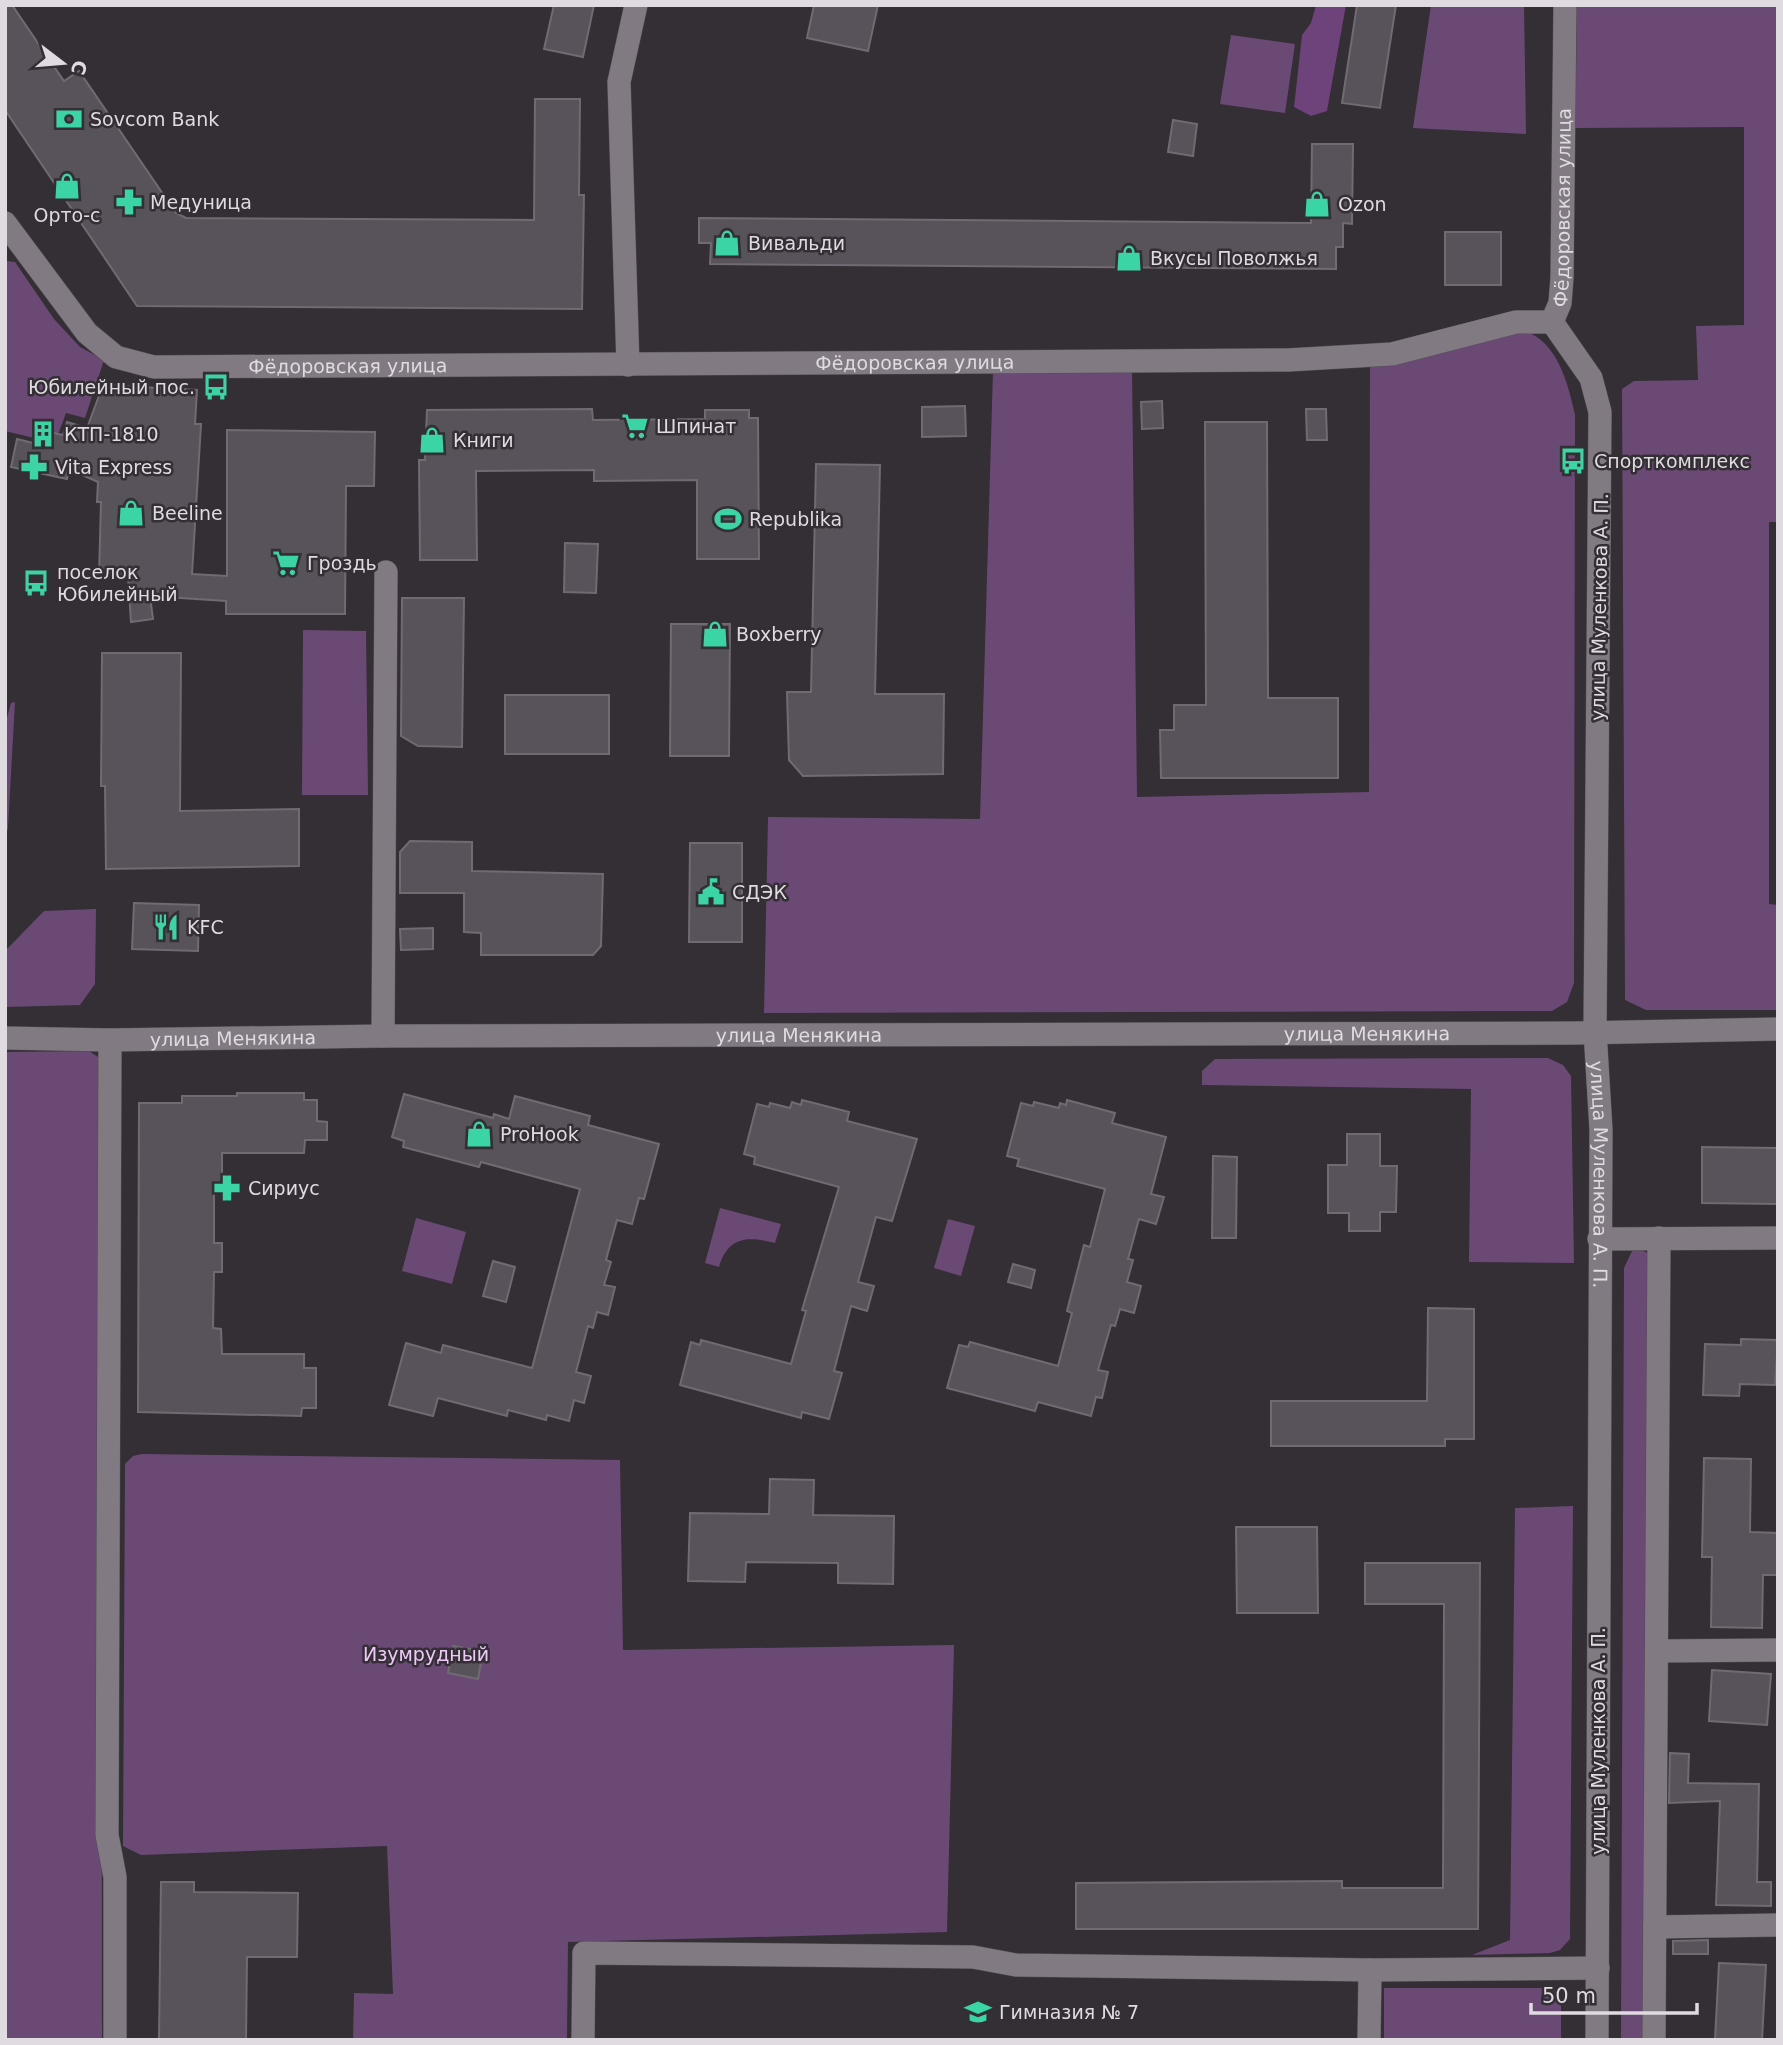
<svg xmlns="http://www.w3.org/2000/svg" width="1783" height="2045" viewBox="0 0 1783 2045" font-family="'DejaVu Sans',sans-serif">
<rect width="100%" height="100%" fill="#342e35"/>
<g fill="#6b4975">
<path d="M1431 5H1524L1526 134 1413 128Z"/>
<path d="M1577 5H1778V522H1769V904L1778 905V1010H1646L1625 1000 1622 389 1634 381 1698 380 1696 326 1744 325V127L1575 128Z"/>
<path d="M1231 35 1295 44 1285 113 1220 104Z"/>
<path d="M6 261 15 262 54 319 80 347 104 360 85 418 66 413 55 443 5 431Z"/>
<path d="M1521 330C1557 339 1568 383 1575 415L1574 983 1567 1002 1552 1011 764 1013 768 817 980 819 993 370 1132 369 1137 797 1369 792 1370 362Z"/>
<path d="M303 630 366 631 368 795H302Z"/>
<path d="M15 702 8 828 5 838V725L11 703Z"/>
<path d="M96 909 95 984 80 1005 5 1007V951L44 911Z"/>
<path d="M89 1051 98 1057 101 1065 102 2040H5V1052Z"/>
<path d="M1548 1058 1563 1065 1571 1076 1574 1263 1469 1262 1471 1089 1202 1085V1071L1215 1059Z"/>
<path d="M720 1208 781 1224 775 1243C748 1236 728 1236 719 1267L705 1263Z"/>
<path d="M416 1218 466 1232 452 1284 402 1271Z"/>
<path d="M948 1219 975 1226 961 1276 934 1268Z"/>
<path d="M1641 1250 1650 1254 1648 2040H1621L1624 1268 1632 1251Z"/>
<path d="M142 1454 620 1460 623 1650 954 1645 947 1932 568 1942 567 2040H353L354 1993 393 1994 387 1846 141 1855 123 1846 125 1464 133 1456Z"/>
<path d="M1573 1506 1570 1939 1560 1950 1550 1953 1472 1955 1510 1940 1515 1508Z"/>
<path d="M1384 1988H1551L1561 1997V2040H1384Z"/>
</g>
<path fill="#6e427a" d="M1316 5H1346L1327 111 1311 116 1294 107 1302 35 1311 23Z"/>
<g fill="#58525a" stroke="#716a73" stroke-width="2">
<path d="M5 5H12L64 81 79 71 176 213 186 218 534 220 535 99H580L579 195H584L582 309 137 306 5 110Z"/>
<path d="M554 5H594L583 57 544 49Z"/>
<path d="M814 5H878L868 51 807 38Z"/>
<path d="M1357 5H1396L1380 108 1342 103Z"/>
<path d="M1173 120 1197 124 1193 156 1168 152Z"/>
<path d="M1312 144H1353L1352 224 1343 223V247H1336V269L710 264 711 243H699V218L1311 223Z"/>
<rect x="1445" y="232" width="56" height="53"/>
<path d="M103 385 197 390 195 424H201L192 574 227 576V430L375 432 374 486H346L345 614H226V601L150 596 153 619 131 622 128 576 99 575 101 502H97L98 482 69 469 67 479 11 467 17 439 37 444 40 430 63 435 67 422 87 428Z"/>
<path d="M1162 401 1163 428 1142 429 1141 402Z"/>
<path d="M965 406 966 436 922 437V407Z"/>
<path d="M592 409 593 420 705 419V410H749V418H758L759 559H697V480L594 481V470L476 471 477 560H420L419 460H425L427 410Z"/>
<path d="M1306 409H1326L1327 440H1307Z"/>
<path d="M1205 422H1267L1268 698H1338V778H1161L1160 730H1174V705H1206Z"/>
<path d="M816 464 880 465 875 694H944L943 774 803 776 789 760 787 692H811Z"/>
<path d="M565 543 598 544 596 593 564 592Z"/>
<path d="M402 598H464L462 747 418 746 401 736Z"/>
<path d="M671 624H730L729 756H670Z"/>
<path d="M102 653H181L180 811 299 809V866L106 869 105 786H101Z"/>
<rect x="505" y="695" width="104" height="59"/>
<path d="M410 841 472 842V871L603 874 601 946 593 955H481V933L464 932V893H400V852Z"/>
<path d="M690 843H742V942H689Z"/>
<path d="M134 903 199 905 198 951 132 949Z"/>
<path d="M433 928V949L401 950 400 929Z"/>
<path d="M237 1093H304V1100H317V1121L327 1122V1140H305L304 1153H222V1192H214V1243H222V1272H214L213 1328 221 1329 222 1354H304V1368H316V1408H302L301 1416 138 1412 139 1103H182V1096H237Z"/>
<path d="M404 1094 493 1118 494 1114 509 1119 515 1096 590 1116 588 1125 659 1144 644 1199 639 1198 632 1224 617 1220 606 1260 611 1262 604 1285 615 1287 608 1315 597 1312 593 1328 588 1326 576 1372 591 1376 584 1403 574 1400 569 1421 547 1415 546 1420 508 1410 507 1416 438 1398 433 1416 389 1405 406 1343 441 1353 443 1345 532 1368 580 1189 481 1162 479 1167 403 1147 404 1141 392 1137Z"/>
<path d="M802 1100 849 1112 847 1121 917 1139 892 1221 876 1217 858 1282 874 1286 867 1311 851 1306 834 1371 842 1373 829 1419 802 1412 801 1418 680 1385 691 1342 700 1345 701 1340 791 1364 806 1311 802 1310 839 1187 754 1164 755 1157 744 1154 757 1104 769 1107 770 1103 790 1108 792 1102 801 1105Z"/>
<path d="M1067 1100 1115 1113 1112 1123 1166 1137 1151 1194 1164 1197 1156 1224 1139 1219 1128 1259 1133 1260 1127 1282 1141 1286 1134 1313 1120 1309 1115 1326 1111 1325 1098 1370 1108 1372 1102 1398 1096 1397 1091 1416 1038 1402 1035 1411 947 1388 959 1345 968 1347 970 1342 1058 1366 1072 1313 1067 1311 1084 1245 1090 1247 1105 1189 1017 1166 1019 1159 1007 1156 1021 1103 1033 1106 1034 1102 1059 1108 1060 1103 1066 1105Z"/>
<path d="M1347 1134H1380V1166H1397L1396 1212H1380V1231H1349V1213H1328V1165H1347Z"/>
<path d="M1702 1147 1778 1148V1204L1702 1203Z"/>
<path d="M1213 1156 1237 1157 1236 1238H1212Z"/>
<path d="M493 1261 515 1267 506 1302 483 1296Z"/>
<path d="M1013 1264 1035 1270 1031 1288 1008 1282Z"/>
<path d="M1428 1308 1474 1309V1439H1445V1446H1271V1401H1427Z"/>
<path d="M1741 1339 1778 1340 1775 1385 1740 1384 1739 1396 1703 1395 1705 1344 1741 1345Z"/>
<path d="M1704 1458 1751 1459 1750 1532 1778 1533V1575H1763L1762 1628 1711 1627 1712 1557H1702Z"/>
<path d="M770 1479 814 1480 813 1515 894 1516 893 1584 838 1583V1563L746 1562 745 1582 688 1581 690 1513 769 1514Z"/>
<path d="M1236 1527H1317L1318 1613H1237Z"/>
<path d="M1365 1563H1480L1478 1929H1076V1883L1342 1881V1888H1443L1444 1604H1365Z"/>
<path d="M453 1646 483 1651 478 1679 448 1673Z"/>
<path d="M1712 1670 1771 1674 1767 1725 1709 1721Z"/>
<path d="M1670 1753 1689 1754 1688 1783 1759 1784 1757 1882H1771V1906L1716 1905 1720 1801 1669 1803Z"/>
<path d="M161 1882H194V1892L298 1893 297 1957H247L246 2040H159Z"/>
<path d="M1708 1940V1954H1673V1941Z"/>
<path d="M1719 1963 1766 1965 1762 2040H1715Z"/>
</g>
<g fill="none" stroke-linecap="round" stroke-linejoin="round">
<g stroke="#524d54" stroke-width="24">
<g id="street">
<path id="s1" d="M5 223 87 333 116 357 154 367 1288 360 1392 354 1516 322H1552"/>
<path id="s2" d="M1552 322 1591 378 1600 412 1595 1031 1601 1130 1597 2040"/>
<path id="s3" d="M1552 322 1560 303 1562 278 1565 5"/>
<path d="M628 365 619 82 636 5"/>
<path d="M383 1036 386 572"/>
<path id="s4" d="M5 1038 110 1040 383 1036 1578 1033 1778 1029"/>
<path d="M110 1040 107 1835 115 1877V2040"/>
<path d="M1599 1239 1778 1238"/>
<path d="M1658 1651 1778 1650"/>
<path d="M1655 1927 1778 1925"/>
<path d="M583 2040 584 1953 973 1957 1016 1965 1370 1970"/>
<path d="M1369 2040 1370 1970 1598 1968"/>
<path d="M1654 2040 1659 1238"/>
</g>
</g>
<use href="#street" stroke="#817a83" stroke-width="23"/>
</g>
<defs>
<g id="bank-bare" transform="scale(2.1)"><path d="M-6-4H6V4H-6ZM0-2.3a2.3 2.3 0 1 0 0 4.6a2.3 2.3 0 1 0 0-4.6Z" fill="#3bd4a4" stroke="#342e35" stroke-width="2.5" paint-order="stroke"/></g>
<g id="shop-bare" transform="scale(2.1)"><path d="M-5-2.5h2.3a2.7 3.5 0 0 1 5.4 0H5L5.5 6h-11ZM-1.5-2.5h3a1.5 2.3 0 0 0-3 0Z" fill="#3bd4a4" stroke="#342e35" stroke-width="2.5" paint-order="stroke"/></g>
<g id="pharmacy-bare" transform="scale(2.1)"><path d="M-2-6h4v4h4v4h-4v4h-4v-4h-4v-4h4Z" fill="#3bd4a4" stroke="#342e35" stroke-width="2.5" paint-order="stroke"/></g>
<g id="bus-bare" transform="scale(2.1)"><path d="M-5-6H5V4H4V6H2V4H-2V6H-4V4H-5ZM-3.5-4V0h7V-4ZM-3.5 1.2v1.5H-2V1.2ZM2 1.2v1.5H3.5V1.2Z" fill="#3bd4a4" stroke="#342e35" stroke-width="2.5" paint-order="stroke"/></g>
<g id="supermarket-bare" transform="scale(2.1)"><path d="M-6-5.5h2.5l.6 2H6L4.5 2H-2.5L-4.4-4H-6ZM-1.5 3.2a1.3 1.3 0 1 0 .1 0ZM3 3.2a1.3 1.3 0 1 0 .1 0Z" fill="#3bd4a4" stroke="#342e35" stroke-width="2.5" paint-order="stroke"/></g>
<g id="building-bare" transform="scale(2.1)"><path d="M-4-6H4V6H1V3H-1V6H-4ZM-2.5-4.3h1.7v1.8h-1.7ZM.8-4.3h1.7v1.8H.8ZM-2.5-1h1.7V.8h-1.7ZM.8-1h1.7V.8H.8Z" fill="#3bd4a4" stroke="#342e35" stroke-width="2.5" paint-order="stroke"/></g>
<g id="stadium-bare" transform="scale(2.1)"><path d="M0-5a6.5 5 0 1 0 0 10a6.5 5 0 1 0 0-10ZM-3.5-1.8h7v3.6h-7Z" fill="#3bd4a4" stroke="#342e35" stroke-width="2.5" paint-order="stroke"/></g>
<g id="civic-bare" transform="scale(2.1)"><path d="M-.6-6.5H3V-4.5H.6V-3L4-1V1h2V6H-6V1h2V-1L-.6-3ZM-1.2 2.5V6h2.4V2.5Z" fill="#3bd4a4" stroke="#342e35" stroke-width="2.5" paint-order="stroke"/></g>
<g id="restaurant-bare" transform="scale(2.1)"><path d="M-5-6h1v4h1v-4h1v4h1v-4h1v5L-1.5 .5V6h-2V.5L-5-1ZM5-6V6H3V1.5H1.5Q1.5-4 5-6Z" fill="#3bd4a4" stroke="#342e35" stroke-width="2.5" paint-order="stroke"/></g>
<g id="school-bare" transform="scale(2.1)"><path d="M0-5L7-2L0 1L-7-2ZM-4 1L0 2.5L4 1V4Q0 6-4 4Z" fill="#3bd4a4" stroke="#342e35" stroke-width="2.5" paint-order="stroke"/></g>
</defs>
<g fill-rule="evenodd">
<use href="#bank-bare" x="69" y="119"/>
<use href="#shop-bare" x="67" y="186"/>
<use href="#pharmacy-bare" x="129" y="202"/>
<use href="#shop-bare" x="1317" y="204"/>
<use href="#shop-bare" x="727" y="243"/>
<use href="#shop-bare" x="1129" y="258"/>
<use href="#bus-bare" x="216" y="387"/>
<use href="#supermarket-bare" x="635" y="426"/>
<use href="#building-bare" x="43" y="434"/>
<use href="#shop-bare" x="432" y="440"/>
<use href="#bus-bare" x="1573" y="461"/>
<use href="#pharmacy-bare" x="34" y="467"/>
<use href="#shop-bare" x="131" y="513"/>
<use href="#stadium-bare" x="728" y="519"/>
<use href="#supermarket-bare" x="286" y="563"/>
<use href="#bus-bare" x="36" y="583"/>
<use href="#shop-bare" x="715" y="634"/>
<use href="#civic-bare" x="711" y="892"/>
<use href="#restaurant-bare" x="166" y="927"/>
<use href="#shop-bare" x="479" y="1134"/>
<use href="#pharmacy-bare" x="227" y="1188"/>
<use href="#school-bare" x="978" y="2012"/>
</g>
<g text-anchor="middle" stroke-width="5" stroke-linejoin="round" paint-order="stroke">
<g font-size="19" fill="#dfdbe0" stroke="#342e35" text-anchor="start">
<text x="90" y="126">Sovcom Bank</text>
<text x="150" y="209">Медуница</text>
<text x="1338" y="211">Ozon</text>
<text x="67" y="222" text-anchor="middle">Орто-с</text>
<text x="748" y="250">Вивальди</text>
<text x="1150" y="265">Вкусы Поволжья</text>
<text x="195" y="394" text-anchor="end">Юбилейный пос.</text>
<text x="656" y="433">Шпинат</text>
<text x="64" y="441">КТП-1810</text>
<text x="453" y="447">Книги</text>
<text x="1594" y="468">Спорткомплекс</text>
<text x="55" y="474">Vita Express</text>
<text x="152" y="520">Beeline</text>
<text x="749" y="526">Republika</text>
<text x="307" y="570">Гроздь</text>
<text x="57" y="579">поселок<tspan x="57" dy="22">Юбилейный</tspan></text>
<text x="736" y="641">Boxberry</text>
<text x="732" y="899">СДЭК</text>
<text x="187" y="934">KFC</text>
<text x="500" y="1141">ProHook</text>
<text x="248" y="1195">Сириус</text>
<text x="999" y="2019">Гимназия № 7</text>
</g>
<g font-size="19" fill="#dfdbe0" stroke="#342e35">
<text dy="7" stroke="none"><textPath href="#s3" startOffset="116">Фёдоровская улица</textPath></text>
<text dy="7" stroke="none"><textPath href="#s1" startOffset="975">Фёдоровская улица</textPath></text>
<text dy="7" stroke="none"><textPath href="#s1" startOffset="408">Фёдоровская улица</textPath></text>
<text transform="translate(1599 607) rotate(-89)" y="7">улица Муленкова А. П.</text>
<text dy="7" stroke="none"><textPath href="#s4" startOffset="1362">улица Менякина</textPath></text>
<text dy="7" stroke="none"><textPath href="#s4" startOffset="794">улица Менякина</textPath></text>
<text dy="7" stroke="none"><textPath href="#s4" startOffset="228">улица Менякина</textPath></text>
<text dy="7" stroke="none"><textPath href="#s2" startOffset="866">улица Муленкова А. П.</textPath></text>
<text transform="translate(1598 1741) rotate(-90)" y="7">улица Муленкова А. П.</text>
</g>
<g font-size="19" fill="#eec8f9" stroke="#342e35">
<text x="426" y="1661">Изумрудный</text>
</g>
</g>
<rect width="1783" height="2045" fill="none" stroke="#dfdbe0" stroke-width="14"/>
<g transform="translate(63 63) rotate(106)" stroke="#342e35" stroke-width="5" paint-order="stroke">
<path d="M0-5L12 26L0 18L-12 26Z" fill="#dfdbe0"/>
<text y="-10" font-size="19" font-weight="bold" text-anchor="middle" fill="#dfdbe0">С</text>
</g>
<path d="M1531 2003v10h166v-10" fill="none" stroke="#dfdbe0" stroke-width="3.5"/>
<text x="1542" y="2003" font-size="21" fill="#dfdbe0" stroke="#342e35" stroke-width="5" paint-order="stroke">50 m</text>
</svg>
